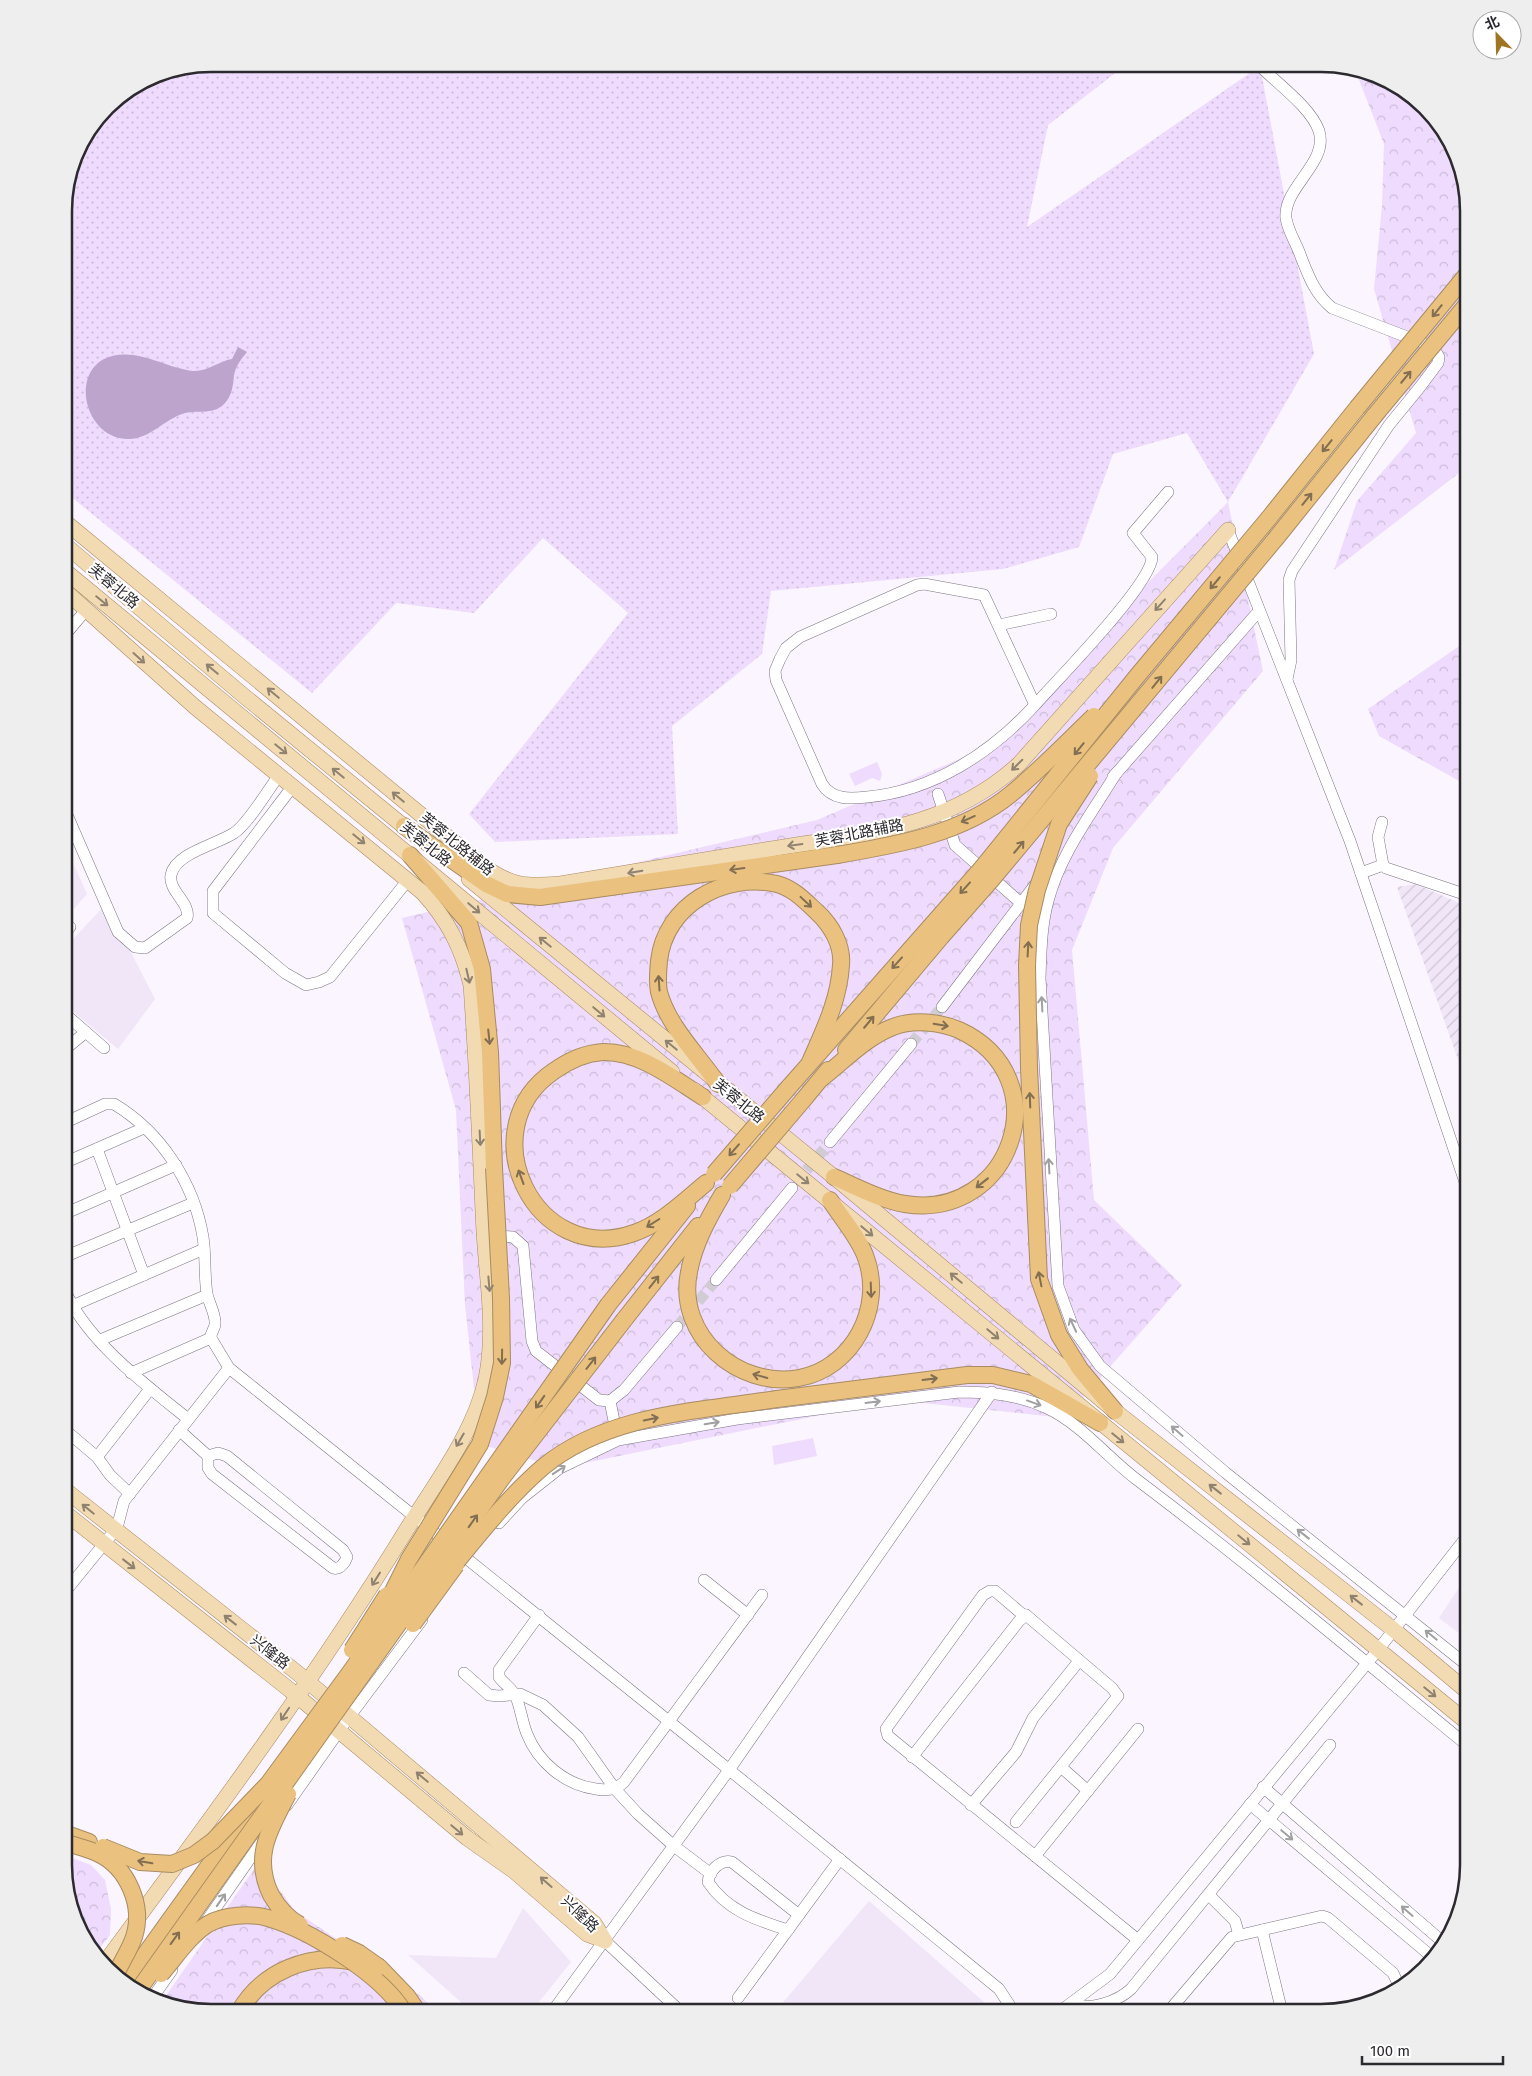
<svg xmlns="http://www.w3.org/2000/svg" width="1532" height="2076" viewBox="0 0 1532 2076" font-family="'Fira Sans','Noto Sans SC',sans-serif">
<defs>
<pattern id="industrial-furrows" width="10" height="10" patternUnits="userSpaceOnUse" patternTransform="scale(1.25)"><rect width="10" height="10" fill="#f0e6f8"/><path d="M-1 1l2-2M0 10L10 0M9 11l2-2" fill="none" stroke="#cec5d5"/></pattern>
<pattern id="forest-crowns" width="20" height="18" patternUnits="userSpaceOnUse" patternTransform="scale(1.25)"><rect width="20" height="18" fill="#efdbfd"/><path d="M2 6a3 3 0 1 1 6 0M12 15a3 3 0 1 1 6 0" fill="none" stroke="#cdbcd9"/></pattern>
<pattern id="park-dots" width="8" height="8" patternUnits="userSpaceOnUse" patternTransform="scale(1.25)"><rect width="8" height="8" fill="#efdbfd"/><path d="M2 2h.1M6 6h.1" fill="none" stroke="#cdbcd9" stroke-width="1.8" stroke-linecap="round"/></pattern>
</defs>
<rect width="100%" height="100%" fill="#faf5fe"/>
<g fill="#f0e6f8">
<path d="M64 843 87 894 64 920Z"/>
<path d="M106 904 155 999 118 1049 64 1004V949Z"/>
<path d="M1468 1574V1640L1439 1618Z"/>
<path d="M869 1901 985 2003 980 2012H775Z"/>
<path d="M523 1908 571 1962 531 2012H472L408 1955 496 1958Z"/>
</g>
<path fill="url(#industrial-furrows)" d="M1416 884 1468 907V1066L1461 1068 1397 887Z"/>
<g fill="#efdbfd">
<path d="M877 762 882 774 880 781 872 778 855 786 849 774Z"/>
<path d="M813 1438 817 1456 774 1465 772 1446Z"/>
</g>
<g fill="url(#forest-crowns)">
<path d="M1356 72 1395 84 1448 137 1468 211V466L1334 570 1357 501 1416 433 1374 289 1382 206 1384 144Z"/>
<path d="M1228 502 1263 671 1113 848 1072 950 1094 1200 1182 1285 1065 1418 895 1400 560 1468 480 1444 465 1305 456 1110 402 918 817 820 983 749Z"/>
<path d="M1468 640V786L1379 736 1368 709Z"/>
<path d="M64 1855 91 1865 105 1880 111 1909 110 1935 97 1952 84 1939 64 1865Z"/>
<path d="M259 1862 295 1911 418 1994 438 2012H202L163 2000Z"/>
</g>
<path fill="url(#park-dots)" d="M211 64H1127L1048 125 1027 227 1260 66 1314 354 1228 502 1187 433 1113 454 1079 547 1003 569 771 591 762 654 672 726 678 834 495 842 469 814 628 613 543 538 474 613 396 603 312 693 64 491V201L79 146 114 101 155 75Z"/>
<path fill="#bca4cd" d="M238 347 247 352C241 359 236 366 234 375 233 386 232 395 225 403 215 415 198 410 185 413 164 419 151 439 128 439 87 439 70 377 104 359 133 345 165 368 193 371 207 372 219 361 232 359Z"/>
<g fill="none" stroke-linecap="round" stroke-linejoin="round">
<g stroke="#d1ccd4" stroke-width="11" stroke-dasharray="11 5.5" stroke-linecap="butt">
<path d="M911 1044 942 1007"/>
<path d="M796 1183 830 1142"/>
<path d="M677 1327 716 1280"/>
</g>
<g stroke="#7c7680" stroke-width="12">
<g id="minor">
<path d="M1258 64C1276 83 1311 107 1319 131 1329 163 1283 187 1286 218 1288 232 1297 244 1301 257 1309 277 1315 294 1332 308L1433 347 1439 357 1438 363 1420 387 1389 425 1292 571 1289 580 1291 660 1287 679"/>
<path d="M1228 530 1350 841 1468 1191"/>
<path d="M999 625 1051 614"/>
<path d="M64 636 86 610"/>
<path d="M1035 705 984 595 924 584 917 585 800 637 786 648 780 659 775 671 776 680 822 784C832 800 850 799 867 797 933 791 991 753 1035 705 1056 681 1152 584 1152 557L1133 533 1168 492"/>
<path d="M1117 772C1092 813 1060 854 1048 901 1041 927 1041 952 1040 978L1058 1286 1074 1330 1100 1366 1226 1473 1468 1666"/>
<path d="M1113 777 1259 611"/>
<path d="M293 786 213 891V913L285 973 306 985 319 982 330 977 408 880"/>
<path d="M938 794 955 845 1022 904"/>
<path d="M64 808 118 932 135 947 145 948 187 918C191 903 168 891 171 875 175 853 218 844 234 833 247 825 269 789 279 775"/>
<path d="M1382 822 1378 837 1383 865 1386 868 1461 893 1468 899"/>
<path d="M1361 873 1383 865"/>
<path d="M64 935 70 927"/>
<path d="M942 1007 1035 885"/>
<path d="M64 1013 104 1048"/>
<path d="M64 1050 86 1032"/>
<path d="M64 1123 105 1104H114C161 1132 194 1183 203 1237 206 1256 204 1275 207 1294 209 1303 216 1315 215 1324 215 1329 210 1333 211 1338L229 1368C486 1574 744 1780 999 1989L1014 2012"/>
<path d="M830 1142 911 1044"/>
<path d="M97 1149 144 1275"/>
<path d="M64 1163 144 1128"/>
<path d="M64 1214 176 1165"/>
<path d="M491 1236 513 1237 523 1246 532 1341 536 1351 599 1400 610 1401 624 1390 677 1327"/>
<path d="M64 1257 193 1203"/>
<path d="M716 1280 792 1188"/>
<path d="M64 1288C85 1340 146 1385 188 1419"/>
<path d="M72 1306 204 1249"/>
<path d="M100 1340 207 1295"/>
<path d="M131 1373 211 1338"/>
<path d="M610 1401 617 1436"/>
<path d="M64 1429 97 1457 110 1475 130 1494"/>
<path d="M179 1430 208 1456"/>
<path d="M218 1453 227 1456 343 1550 347 1557C345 1563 340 1570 333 1568L212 1474 208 1468V1456Z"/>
<path d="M97 1457 150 1389"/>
<path d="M499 1523 522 1498 560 1468 618 1440 737 1419 959 1392C990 1392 1019 1395 1047 1408 1081 1424 1106 1456 1136 1479 1249 1564 1358 1656 1468 1746"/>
<path d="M704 1580 748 1615"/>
<path d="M64 1593 117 1528 124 1501 229 1368"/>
<path d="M539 1615 499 1670V1677C504 1684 513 1689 516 1697 521 1709 522 1722 527 1734 538 1762 565 1785 596 1789 607 1791 616 1790 624 1782L762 1595"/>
<path d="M464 1673 489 1695 499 1696 520 1694 543 1705 578 1737 615 1789 638 1814 674 1846 711 1874"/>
<path d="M912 1757 1019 1621 1026 1615"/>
<path d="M1061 1767 1088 1791"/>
<path d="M1263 1787 1444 1943"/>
<path d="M1250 1804 1431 1956"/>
<path d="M287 1805 344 1724 422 1620"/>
<path d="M971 1805 1016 1752 1033 1718 1079 1661"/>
<path d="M1016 1822 1118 1696 1112 1688 1026 1615 1022 1614 995 1591H990L983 1595 888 1726 886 1729 888 1736 1138 1940"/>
<path d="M1035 1856 1138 1729"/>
<path d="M1209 1895 1235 1921 1239 1935"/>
<path d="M203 1926 265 1837"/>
<path d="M788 1930C757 1920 727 1911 708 1882 709 1871 720 1859 732 1862L799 1915"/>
<path d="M1262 1930 1282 2012"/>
<path d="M605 1941 681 2012"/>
<path d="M153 1997 172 1970"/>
<path d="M738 1998 840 1859"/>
<path d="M1073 2003C1090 2012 1118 2001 1131 1989L1330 1745"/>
<path d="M552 2012 729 1770 992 1392"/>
<path d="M1059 2012 1110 1974 1378 1650 1468 1535"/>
<path d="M1168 2012 1232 1937 1322 1916 1328 1918 1393 1973 1400 1988"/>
</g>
</g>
<g stroke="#a88c62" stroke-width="16">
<g id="major">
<path d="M64 521 482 865C510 886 526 887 560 884 629 873 697 861 765 850 858 834 946 831 1019 764L1228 530"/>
<path d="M64 544 244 696 412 833"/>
<path d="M64 570 672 1072"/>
<path d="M64 590 195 707 422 892C448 920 462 948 471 985 477 1067 480 1149 484 1232 487 1281 496 1330 486 1379 474 1433 436 1482 407 1529 315 1679 210 1820 106 1961"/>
<path d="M469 879 834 1177 1115 1411 1394 1630 1468 1692"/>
<path d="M694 1090 1468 1723"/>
<path d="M64 1489 300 1675 594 1923 605 1941"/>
<path d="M64 1512 290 1690 467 1838 514 1871 587 1934 605 1941"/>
</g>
</g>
<g stroke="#a88c62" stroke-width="18">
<g id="highway">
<path d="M1269 518 1357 408"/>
<path d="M1277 537 1375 415"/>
<path d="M404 826 486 884 507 894 540 897 837 855"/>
<path d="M410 855 469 923 482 969 490 1052 494 1168"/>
<path d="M846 1050 941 937"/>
<path d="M1029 1068 1039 1279 1059 1335 1080 1369 1115 1411"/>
<path d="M822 1078C844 1061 866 1037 893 1027 913 1019 940 1022 959 1030 1061 1077 1012 1221 905 1204 881 1200 857 1187 834 1177"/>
<path d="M718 1084C698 1055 668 1026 659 992 657 982 658 971 659 961 665 905 724 872 777 884 793 888 805 901 817 912 831 925 843 945 841 965 839 1000 824 1030 810 1062"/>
<path d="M789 1087 930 927"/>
<path d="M703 1097C674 1079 639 1051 603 1052 586 1053 568 1061 554 1071 468 1129 535 1268 634 1233 661 1224 684 1201 706 1183"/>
<path d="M804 1099 828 1070"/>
<path d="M722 1195C708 1219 694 1244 689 1272 676 1335 738 1389 799 1378 853 1368 884 1308 866 1258 860 1239 840 1216 830 1200"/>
<path d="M608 1305 687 1206"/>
<path d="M624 1320 698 1226"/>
<path d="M777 1399 967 1375H993L1031 1384 1100 1423"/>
<path d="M64 1833 89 1842"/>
<path d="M379 1967 407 1996 418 2012"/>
<path d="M126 1981 246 1814"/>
<path d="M239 2012C262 1971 310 1952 354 1962"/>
</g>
</g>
<use href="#minor" stroke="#fff" stroke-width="11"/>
<use href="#major" stroke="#f2dab2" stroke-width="15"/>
<use href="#highway" stroke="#eac17e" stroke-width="16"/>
<g stroke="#a88c62" stroke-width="18" stroke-linecap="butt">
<g id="highway-bridge">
<path d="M1357 408 1468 273"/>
<path d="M1375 415 1468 303"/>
<path d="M837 855C897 845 962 834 1011 794 1040 770 1067 742 1094 716"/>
<path d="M930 927 982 868 1138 675 1269 518"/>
<path d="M941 937 993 878 1277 537"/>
<path d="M1029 1068 1027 965 1029 925 1037 890 1059 824 1090 776"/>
<path d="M714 1174 789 1087"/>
<path d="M730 1186 804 1099"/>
<path d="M449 1571C478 1536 508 1497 543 1467 607 1414 699 1411 777 1399"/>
<path d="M385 1607 409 1559 480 1444 495 1397 502 1363 501 1298 494 1168"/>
<path d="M413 1624 456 1565"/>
<path d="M352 1650 387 1595"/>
<path d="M288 1794C270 1829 252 1856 271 1895 278 1907 287 1918 300 1925"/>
<path d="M64 1842C75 1846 86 1848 97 1853 128 1867 144 1906 134 1937 130 1949 122 1961 117 1972"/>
<path d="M103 1847 140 1862 172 1864 194 1855 213 1841 268 1784 351 1671 608 1305"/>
<path d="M342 1945 359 1953 379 1967"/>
<path d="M161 1974C175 1958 190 1935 208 1924 224 1915 250 1913 268 1918 310 1930 382 1975 404 2012"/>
<path d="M137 1992 502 1478 624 1320"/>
</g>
</g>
<use href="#highway-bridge" stroke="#eac17e" stroke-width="16"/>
</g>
<defs><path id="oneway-shaft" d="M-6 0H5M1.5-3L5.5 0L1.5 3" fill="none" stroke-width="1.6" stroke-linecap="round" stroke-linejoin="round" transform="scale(1.25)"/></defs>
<g stroke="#826e52">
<use href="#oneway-shaft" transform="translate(1437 311) rotate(129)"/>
<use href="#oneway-shaft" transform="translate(1406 377) rotate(-50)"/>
<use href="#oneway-shaft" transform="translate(1327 446) rotate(129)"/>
<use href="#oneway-shaft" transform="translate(1307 499) rotate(-51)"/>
<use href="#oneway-shaft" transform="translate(1215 583) rotate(130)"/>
<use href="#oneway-shaft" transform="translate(1157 682) rotate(-51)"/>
<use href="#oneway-shaft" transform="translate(1079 749) rotate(129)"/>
<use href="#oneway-shaft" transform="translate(968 819) rotate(156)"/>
<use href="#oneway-shaft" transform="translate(1019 847) rotate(-50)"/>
<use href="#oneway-shaft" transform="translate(737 869) rotate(172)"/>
<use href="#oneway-shaft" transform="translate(965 888) rotate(132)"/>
<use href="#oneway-shaft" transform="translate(806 902) rotate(43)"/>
<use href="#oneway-shaft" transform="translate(1028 949) rotate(-87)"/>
<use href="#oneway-shaft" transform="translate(897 963) rotate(132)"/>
<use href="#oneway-shaft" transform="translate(659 983) rotate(-94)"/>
<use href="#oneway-shaft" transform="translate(869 1022) rotate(-50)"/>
<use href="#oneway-shaft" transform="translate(941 1025) rotate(9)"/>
<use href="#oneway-shaft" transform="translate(489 1037) rotate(84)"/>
<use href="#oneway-shaft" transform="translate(1030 1100) rotate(-92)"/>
<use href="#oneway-shaft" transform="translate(734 1150) rotate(131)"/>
<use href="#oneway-shaft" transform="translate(521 1177) rotate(-110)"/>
<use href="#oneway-shaft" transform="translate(982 1183) rotate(142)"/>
<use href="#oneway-shaft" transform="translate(653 1223) rotate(148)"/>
<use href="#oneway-shaft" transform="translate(1040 1279) rotate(-101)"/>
<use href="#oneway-shaft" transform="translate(654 1282) rotate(-52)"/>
<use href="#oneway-shaft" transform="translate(871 1290) rotate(88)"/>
<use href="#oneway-shaft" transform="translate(502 1357) rotate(91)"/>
<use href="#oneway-shaft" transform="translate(591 1363) rotate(-52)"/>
<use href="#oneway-shaft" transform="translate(760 1376) rotate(-165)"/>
<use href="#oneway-shaft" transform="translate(930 1379) rotate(-7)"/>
<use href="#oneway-shaft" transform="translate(540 1402) rotate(125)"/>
<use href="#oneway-shaft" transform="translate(651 1419) rotate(-11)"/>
<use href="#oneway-shaft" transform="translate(473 1521) rotate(-55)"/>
<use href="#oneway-shaft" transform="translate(145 1862) rotate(-170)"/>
<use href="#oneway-shaft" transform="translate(175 1938) rotate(-54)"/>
</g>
<g stroke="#8f8270">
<use href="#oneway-shaft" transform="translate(102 601) rotate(39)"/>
<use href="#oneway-shaft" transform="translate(1160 605) rotate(132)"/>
<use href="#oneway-shaft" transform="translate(139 658) rotate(42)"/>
<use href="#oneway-shaft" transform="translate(212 669) rotate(-140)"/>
<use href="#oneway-shaft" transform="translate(273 693) rotate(-140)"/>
<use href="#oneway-shaft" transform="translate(281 749) rotate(39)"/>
<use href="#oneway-shaft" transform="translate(1017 765) rotate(135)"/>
<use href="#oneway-shaft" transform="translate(338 773) rotate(-141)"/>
<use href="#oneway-shaft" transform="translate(398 797) rotate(-140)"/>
<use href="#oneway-shaft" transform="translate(359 839) rotate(39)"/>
<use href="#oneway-shaft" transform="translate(795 845) rotate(172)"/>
<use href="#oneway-shaft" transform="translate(635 872) rotate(170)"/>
<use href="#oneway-shaft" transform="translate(474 908) rotate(40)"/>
<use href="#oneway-shaft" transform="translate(545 942) rotate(-141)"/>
<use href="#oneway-shaft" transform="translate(468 976) rotate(77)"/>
<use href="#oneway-shaft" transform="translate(599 1012) rotate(40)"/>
<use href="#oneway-shaft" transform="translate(671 1045) rotate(-141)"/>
<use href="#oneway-shaft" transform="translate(480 1138) rotate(87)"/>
<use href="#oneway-shaft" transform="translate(803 1179) rotate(39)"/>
<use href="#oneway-shaft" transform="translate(867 1231) rotate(40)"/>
<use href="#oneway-shaft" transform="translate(956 1278) rotate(-140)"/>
<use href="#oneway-shaft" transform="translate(489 1284) rotate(85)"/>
<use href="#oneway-shaft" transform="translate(993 1334) rotate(40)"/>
<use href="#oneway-shaft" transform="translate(1118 1438) rotate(39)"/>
<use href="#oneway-shaft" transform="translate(460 1440) rotate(120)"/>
<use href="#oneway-shaft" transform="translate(1215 1489) rotate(-142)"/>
<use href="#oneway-shaft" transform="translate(88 1509) rotate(-141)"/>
<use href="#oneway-shaft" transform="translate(1244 1540) rotate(39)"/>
<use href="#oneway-shaft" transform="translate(129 1564) rotate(38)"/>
<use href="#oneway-shaft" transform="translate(376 1579) rotate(122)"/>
<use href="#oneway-shaft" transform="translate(1356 1600) rotate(-142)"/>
<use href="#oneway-shaft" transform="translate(230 1620) rotate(-142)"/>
<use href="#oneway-shaft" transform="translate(1430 1692) rotate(39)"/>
<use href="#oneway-shaft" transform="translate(285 1714) rotate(124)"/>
<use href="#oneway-shaft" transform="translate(422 1777) rotate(-140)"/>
<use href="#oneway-shaft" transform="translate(457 1830) rotate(40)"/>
<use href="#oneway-shaft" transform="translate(546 1882) rotate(-139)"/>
</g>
<g stroke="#a09fa1">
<use href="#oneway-shaft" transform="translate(1042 1004) rotate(-93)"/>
<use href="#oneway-shaft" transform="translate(1049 1166) rotate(-93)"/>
<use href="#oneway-shaft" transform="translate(1073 1325) rotate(-115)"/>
<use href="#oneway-shaft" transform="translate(873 1402) rotate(-7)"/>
<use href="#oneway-shaft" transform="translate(1034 1403) rotate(20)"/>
<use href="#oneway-shaft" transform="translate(712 1423) rotate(-10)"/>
<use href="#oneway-shaft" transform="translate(1177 1431) rotate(-139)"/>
<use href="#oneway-shaft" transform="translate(559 1470) rotate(-33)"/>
<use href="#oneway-shaft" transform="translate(1303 1534) rotate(-142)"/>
<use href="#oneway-shaft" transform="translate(1431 1635) rotate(-141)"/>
<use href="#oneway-shaft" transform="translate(1287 1835) rotate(40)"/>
<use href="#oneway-shaft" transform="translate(221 1900) rotate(-55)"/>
<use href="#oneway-shaft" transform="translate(1407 1911) rotate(-139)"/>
</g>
<g text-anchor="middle" stroke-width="4" stroke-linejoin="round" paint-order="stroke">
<g font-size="15" fill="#2c2a2e" stroke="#fff">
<text transform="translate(114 586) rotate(40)" y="5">芙蓉北路</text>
<text transform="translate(859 833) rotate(-11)" y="5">芙蓉北路辅路</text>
<text transform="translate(426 844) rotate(39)" y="5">芙蓉北路</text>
<text transform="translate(457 844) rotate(39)" y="5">芙蓉北路辅路</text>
<text transform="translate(739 1101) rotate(39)" y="5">芙蓉北路</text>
<text transform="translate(270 1652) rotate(38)" y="5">兴隆路</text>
<text transform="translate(580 1914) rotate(44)" y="5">兴隆路</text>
</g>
</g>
<path d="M0 0H1532V2076H0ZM211 72H1321A139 139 0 0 1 1460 211V1865A139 139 0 0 1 1321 2004H211A139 139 0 0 1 72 1865V211A139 139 0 0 1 211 72Z" fill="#eee" fill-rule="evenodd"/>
<path fill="none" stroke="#2c2a2e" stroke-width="2.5" d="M211 72H1321A139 139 0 0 1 1460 211V1865A139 139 0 0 1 1321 2004H211A139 139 0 0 1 72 1865V211A139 139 0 0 1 211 72Z"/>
<g transform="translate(1497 35) rotate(337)"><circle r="24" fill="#ffffff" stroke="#abaaab"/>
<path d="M0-4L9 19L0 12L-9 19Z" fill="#9f7423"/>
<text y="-8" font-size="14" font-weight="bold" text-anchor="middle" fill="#2c2a2e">北</text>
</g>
<path d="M1362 2056v8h141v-8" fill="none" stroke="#2c2a2e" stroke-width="2.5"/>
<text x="1370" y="2056" font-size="15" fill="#2c2a2e" stroke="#ffffff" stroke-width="4" paint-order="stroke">100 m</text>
</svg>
